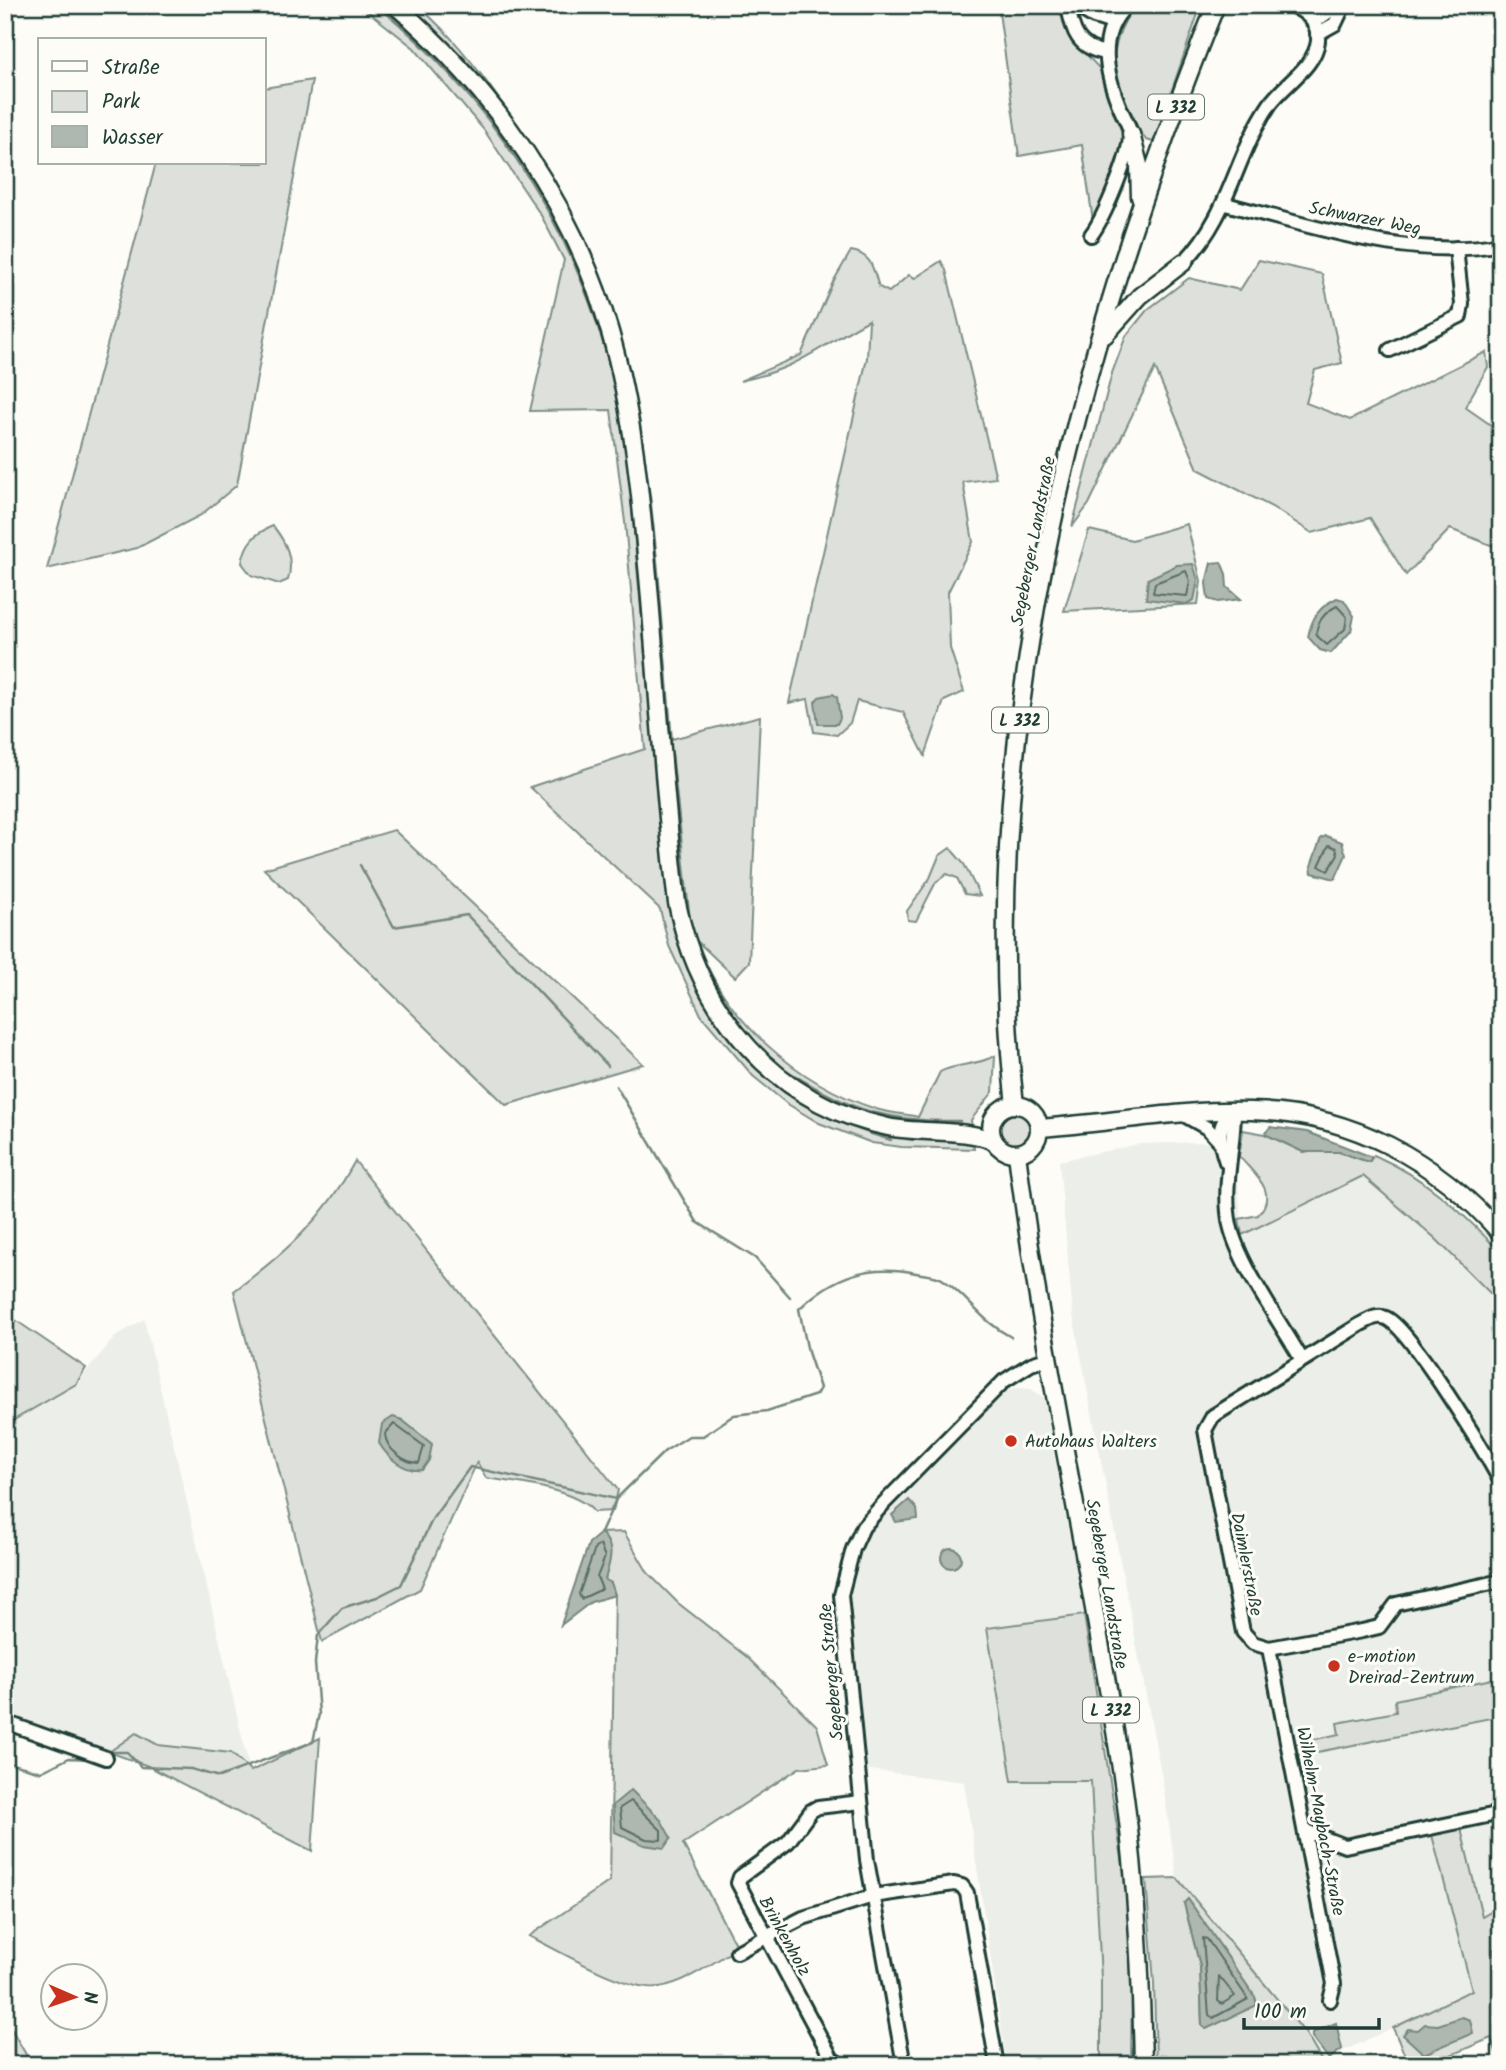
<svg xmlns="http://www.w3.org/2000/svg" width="1506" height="2070" viewBox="0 0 1506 2070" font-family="Kalam,sans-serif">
<rect width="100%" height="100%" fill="#fdfcf7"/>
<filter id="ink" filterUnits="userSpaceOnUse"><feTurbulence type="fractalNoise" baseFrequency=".0143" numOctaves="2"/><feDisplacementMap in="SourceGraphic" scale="14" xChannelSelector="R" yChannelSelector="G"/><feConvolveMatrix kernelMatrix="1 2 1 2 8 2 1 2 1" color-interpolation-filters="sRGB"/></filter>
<g filter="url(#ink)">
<g fill="#eceee9">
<path d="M1240 1141 1237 1168 1242 1234 1363 1176 1435 1238 1501 1304V1677L1395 1700 1396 1712 1337 1723 1339 1734 1294 1744 1297 1756 1501 1716V1905L1482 1917 1473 1990 1322 2061 1306 2034 1177 1878 1162 1778 1073 1315 1059 1161 1139 1144Z"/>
<path d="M144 1319 250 1771 230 1753 158 1745 136 1733 109 1752 5 1720V1425L76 1384 115 1337Z"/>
<path d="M1015 1388 1031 1389 1044 1398 1084 1615 988 1628 1091 1781 1101 1979V2065H1007L964 1782 863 1769 842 1601 864 1528 996 1395Z"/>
</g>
<g fill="#dde0db" stroke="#7e8e88" stroke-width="2" fill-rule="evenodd">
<path d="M360 5H417C458 40 488 82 518 127 545 166 571 206 590 250 654 404 657 575 672 739L760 716 749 962 735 977 698 942C723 1020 799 1084 876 1109 889 1113 904 1114 918 1117L940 1072C956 1063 976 1066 995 1056L993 1092 971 1120 974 1149 901 1147 872 1143 819 1123 786 1103 753 1076 701 1015 669 946 660 909 530 787 645 749 625 522 611 410 530 411 564 260 542 217 484 130 414 48Z"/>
<path d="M998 5H1062L1073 40 1099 68 1109 86 1125 135 1094 228 1082 145 1019 156Z"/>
<path d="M1136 5H1201L1154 142 1146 140C1112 97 1100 50 1136 5Z"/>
<path d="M312 80 237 485 201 515 137 548 47 569 156 163H264V88Z"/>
<path d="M851 251C872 254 873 269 879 287L889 292 909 275 915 278 941 261 946 270 996 478 963 482 973 542 948 592 950 648 964 692 944 701 925 756 903 712 857 701 850 723 837 735 814 732 808 699 789 703 867 358 869 320C820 346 799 369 740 381L801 355 833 282Z"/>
<path d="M1259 260 1322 274 1342 363 1315 370 1306 403 1350 420 1486 352 1488 367 1465 407 1501 432V549L1450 529 1406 575 1370 518 1312 533 1272 507 1198 469 1155 368 1089 504 1072 527 1112 373 1126 336 1147 310 1189 278 1240 290Z"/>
<path d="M1187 524 1201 581 1198 604 1064 611 1089 530 1132 540Z"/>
<path d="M273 526C286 542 294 559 288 580L279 584 251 575 242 563C245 543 255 533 273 526Z"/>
<path d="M394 830 643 1064 506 1105 264 869Z"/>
<path d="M950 848 964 864 980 896 965 894 957 878 947 874 936 882 916 921 908 920 907 911 930 878 939 856Z"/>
<circle cx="1016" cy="1129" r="18"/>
<path d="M1243 1130 1265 1134 1303 1152H1339L1369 1162 1374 1155C1428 1179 1461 1211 1501 1253V1304L1435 1238 1363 1176 1242 1235 1239 1219 1258 1215C1280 1191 1253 1174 1239 1156Z"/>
<path d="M355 1161 618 1490 613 1511 594 1512C576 1489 514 1482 486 1478L477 1462 420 1589 322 1642 234 1291C285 1253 324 1219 355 1161Z"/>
<path d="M5 1313 86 1368 76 1384 5 1425Z"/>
<path d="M624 1532 648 1573 678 1603 747 1657 817 1726 828 1765 799 1768 683 1844 737 1948C714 1962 686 1983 659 1987 626 1992 560 1951 529 1936L610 1881 615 1595 611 1583 605 1580C608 1563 615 1547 601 1533Z"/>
<path d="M1084 1615 1126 1884 1132 1986 1131 2065H1101V1979L1091 1781H1012L987 1628Z"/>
<path d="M1501 1677V1716L1297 1756 1294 1744 1339 1734 1337 1723 1396 1712 1395 1700Z"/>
<path d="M136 1733 158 1745 231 1753 251 1771 320 1738 312 1851 148 1766 109 1752Z"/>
<path d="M1461 1829 1482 1916 1501 1905V1945L1493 1950 1501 1978V2065L1491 2038 1427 2065H1409L1393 2028 1472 1990 1432 1835Z"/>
<path d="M1177 1878 1306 2034 1324 2065H1156L1154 1983 1146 1879ZM1188 1899 1255 1997 1257 2005 1202 2025 1200 1966 1184 1903Z"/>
<path d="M5 2018 32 2065H5Z"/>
</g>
<g fill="#aeb8b1" stroke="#75877f" stroke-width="2">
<path d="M1221 562 1226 574 1227 587 1241 599 1218 602 1208 599 1206 583 1211 563Z"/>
<path d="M1193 564 1198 580 1194 600 1186 604 1146 599 1148 579 1177 565Z"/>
<path d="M1337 598 1344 600 1354 616 1351 631 1331 653 1320 650 1308 637C1312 617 1319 607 1337 598Z"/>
<path d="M833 694 837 697 840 718 837 724H818L815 702 819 697Z"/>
<path d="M1326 836 1342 842 1346 855 1335 879 1312 873 1311 866 1321 838Z"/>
<path d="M1270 1127 1307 1132 1372 1157 1369 1162 1339 1152H1303L1265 1134Z"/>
<path d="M393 1417 402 1420 432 1444 429 1460 422 1470C404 1472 387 1457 379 1443L382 1424Z"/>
<path d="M909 1500 917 1509 918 1519 896 1522 892 1515Z"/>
<path d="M601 1533C617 1548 609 1562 605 1580L611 1583 615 1595 591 1602 561 1625 589 1543Z"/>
<circle cx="951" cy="1558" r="10"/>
<path d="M631 1790 661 1820 671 1838 664 1848 644 1845 615 1832 613 1805Z"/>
<path d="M1188 1899 1255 1997 1257 2005 1206 2029 1202 2026 1200 1966 1184 1903Z"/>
<path d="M1462 2017 1470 2020 1473 2033 1424 2054 1403 2035 1408 2029 1418 2030 1425 2024 1438 2025Z"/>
<path d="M1336 2023 1342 2049 1329 2059 1312 2037V2033Z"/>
</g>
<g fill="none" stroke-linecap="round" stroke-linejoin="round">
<g stroke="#586e66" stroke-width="2">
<path d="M1186 571 1190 581 1187 596 1153 593 1155 583Z"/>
<path d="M1337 606 1347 617 1345 629 1327 645 1316 635C1317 621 1325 612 1337 606Z"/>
<path d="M1329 845 1336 848 1338 854 1328 871 1319 866Z"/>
<path d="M394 1424 424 1446 419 1463C404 1463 386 1449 385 1434Z"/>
<path d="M600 1545 605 1557 597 1577 602 1589 581 1599 579 1594 595 1548Z"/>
<path d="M631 1801 661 1830V1840L646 1839 622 1827 620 1808Z"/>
<path d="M1203 1938 1207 1939 1248 1999 1213 2018 1209 2015Z"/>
<path d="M1219 1976 1235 1996 1222 2004 1218 2001Z"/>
</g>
<g stroke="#75877f" stroke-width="2.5">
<path d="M377 5C499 106 585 243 617 398"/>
<path d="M619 408 629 472 652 730"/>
<path d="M637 413 655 552 671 741"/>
<path d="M653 743 654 755"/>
<path d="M672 754 690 923"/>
<path d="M662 842 672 920"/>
<path d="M360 865 394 927 467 915 608 1066"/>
<path d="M676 933C710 1045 779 1108 891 1140"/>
<path d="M777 1064C843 1108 880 1122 960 1121"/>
<path d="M616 1086 697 1222 755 1258 790 1297"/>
<path d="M601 1533 616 1499 665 1451 689 1436H703L734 1415 767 1411 816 1395 820 1388 808 1352 799 1309C833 1276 869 1263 916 1273 924 1275 935 1275 942 1279 968 1296 980 1321 1011 1337"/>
<path d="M111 1752H127L141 1767 191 1769 219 1777 313 1742 319 1714 315 1663 318 1635 342 1608 377 1597 401 1585 433 1518 470 1467 616 1499"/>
<path d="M5 1762 41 1772 69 1758 92 1759"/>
</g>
<g stroke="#1f3d34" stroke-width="18">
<g id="minor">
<path d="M1068 5C1072 32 1078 48 1106 53"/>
<path d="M1074 5 1094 17 1113 23"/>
<path d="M1314 22 1338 5"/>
<path d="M1317 34 1335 24 1344 5"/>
<path d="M1225 204C1314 226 1409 261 1501 244"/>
<path d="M1091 235C1104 218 1130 156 1130 135 1131 128 1124 117 1121 110 1106 75 1096 34 1127 5"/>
<path d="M1184 262C1231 214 1234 157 1270 104 1284 84 1315 67 1318 41 1319 22 1306 12 1291 5"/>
<path d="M1390 350 1460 316 1462 304 1456 248"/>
<path d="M1234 1111C1234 1149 1222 1187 1230 1225 1239 1265 1281 1323 1302 1360"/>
<path d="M1184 1115 1207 1128 1220 1142"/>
<path d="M1226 1162C1219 1142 1215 1124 1234 1111"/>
<path d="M1501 1482C1486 1454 1410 1328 1386 1318 1377 1314 1369 1320 1361 1324L1213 1416 1205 1430 1243 1632 1253 1643 1269 1648 1362 1631 1379 1627 1396 1604 1501 1581"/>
<path d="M1269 1648 1334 1984 1330 2000"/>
<path d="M5 1722 106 1758"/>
<path d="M1306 1831 1345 1846 1501 1813"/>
<path d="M737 1952 803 1918 873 1896 954 1884 962 1886 967 1893 997 2065"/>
<path d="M841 2065 832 2059 738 1883 740 1877 788 1842 811 1811 818 1807 861 1802"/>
<path d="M904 2065 867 1860 841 1595 853 1549 863 1527 884 1503 1004 1381 1031 1364 1046 1359"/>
</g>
</g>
<g stroke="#1f3d34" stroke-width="21">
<g id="major">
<path d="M395 5C495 91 573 204 610 332 634 415 641 501 649 587 658 692 664 798 677 903 699 1012 775 1104 888 1127 920 1134 965 1128 994 1141"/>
<path d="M1131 134 1139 165 1140 197"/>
<path d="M1105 335 1140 296 1184 262"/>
<circle cx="1015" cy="1129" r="24"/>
<path d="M1015 1105C973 736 1078 345 1216 5"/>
<path d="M1040 1128C1110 1123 1181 1109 1251 1111 1350 1113 1437 1160 1501 1234"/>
<path d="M1017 1154C1043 1361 1090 1564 1121 1769 1136 1867 1141 1966 1143 2065"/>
</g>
</g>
<use href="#minor" stroke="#fdfcf7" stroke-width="12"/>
<use href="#major" stroke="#fdfcf7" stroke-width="16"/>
</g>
</g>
<g fill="#c8321e" stroke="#fdfcf7" stroke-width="2.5">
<circle cx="1011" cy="1441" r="7"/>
<circle cx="1334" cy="1666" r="7"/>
</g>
<g text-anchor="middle" stroke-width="6" stroke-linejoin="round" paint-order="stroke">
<g fill="#fdfcf7" stroke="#62766e" stroke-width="2">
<rect x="1148" y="94.5" width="56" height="25" rx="5"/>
<rect x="992" y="707.5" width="56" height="25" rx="5"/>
<rect x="1083" y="1697.5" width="56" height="25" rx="5"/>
</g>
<g font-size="16" font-weight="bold" fill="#1f3d34">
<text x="1176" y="113">L 332</text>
<text x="1020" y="726">L 332</text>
<text x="1111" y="1716">L 332</text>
</g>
<g font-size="18" fill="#1f3d34" stroke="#fdfcf7">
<text transform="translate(1365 218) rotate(11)" y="6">Schwarzer Weg</text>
<text transform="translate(1033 541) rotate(-79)" y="6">Segeberger Landstraße</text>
<text transform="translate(1247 1564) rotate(79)" y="6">Daimlerstraße</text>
<text transform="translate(1107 1584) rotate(80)" y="6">Segeberger Landstraße</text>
<text transform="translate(831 1672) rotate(-95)" y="6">Segeberger Straße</text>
<text transform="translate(1321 1821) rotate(79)" y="6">Wilhelm-Maybach-Straße</text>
<text transform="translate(785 1936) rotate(61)" y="6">Brinkenholz</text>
</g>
<g font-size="18" fill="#1f3d34" stroke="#fdfcf7" text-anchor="start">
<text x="1025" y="1447">Autohaus Walters</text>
<text x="1348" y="1662">e-motion<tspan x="1348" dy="21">Dreirad-Zentrum</tspan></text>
</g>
</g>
<rect width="1506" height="2070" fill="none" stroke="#fdfcf7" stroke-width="28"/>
<rect x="14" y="14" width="1478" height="2042" fill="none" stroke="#1f3d34" stroke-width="2.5" filter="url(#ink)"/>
<rect x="38" y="38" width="228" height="126" fill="#fdfcf7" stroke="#a4b0a9" stroke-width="2"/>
<rect x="52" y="61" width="35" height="10" fill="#fdfcf7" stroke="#a4b0a9" stroke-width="2"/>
<text x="102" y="74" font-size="21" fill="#1f3d34">Straße</text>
<rect x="52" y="91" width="35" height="21" fill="#dde0db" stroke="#a4b0a9" stroke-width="2"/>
<text x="102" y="108" font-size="21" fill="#1f3d34">Park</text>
<rect x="52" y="126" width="35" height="21" fill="#aeb8b1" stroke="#a4b0a9" stroke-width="2"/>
<text x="102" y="144" font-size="21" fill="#1f3d34">Wasser</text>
<g transform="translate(74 1997) rotate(92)"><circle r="33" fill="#fdfcf7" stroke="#a4b0a9" stroke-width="2"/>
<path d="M0-5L12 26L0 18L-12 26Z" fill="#c8321e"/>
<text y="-10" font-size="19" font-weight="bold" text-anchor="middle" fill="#1f3d34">N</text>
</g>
<path d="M1244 2018v10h135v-10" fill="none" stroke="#1f3d34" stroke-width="3.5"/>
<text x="1254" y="2018" font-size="21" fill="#1f3d34" stroke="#fdfcf7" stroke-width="5" paint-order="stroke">100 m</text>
</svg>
